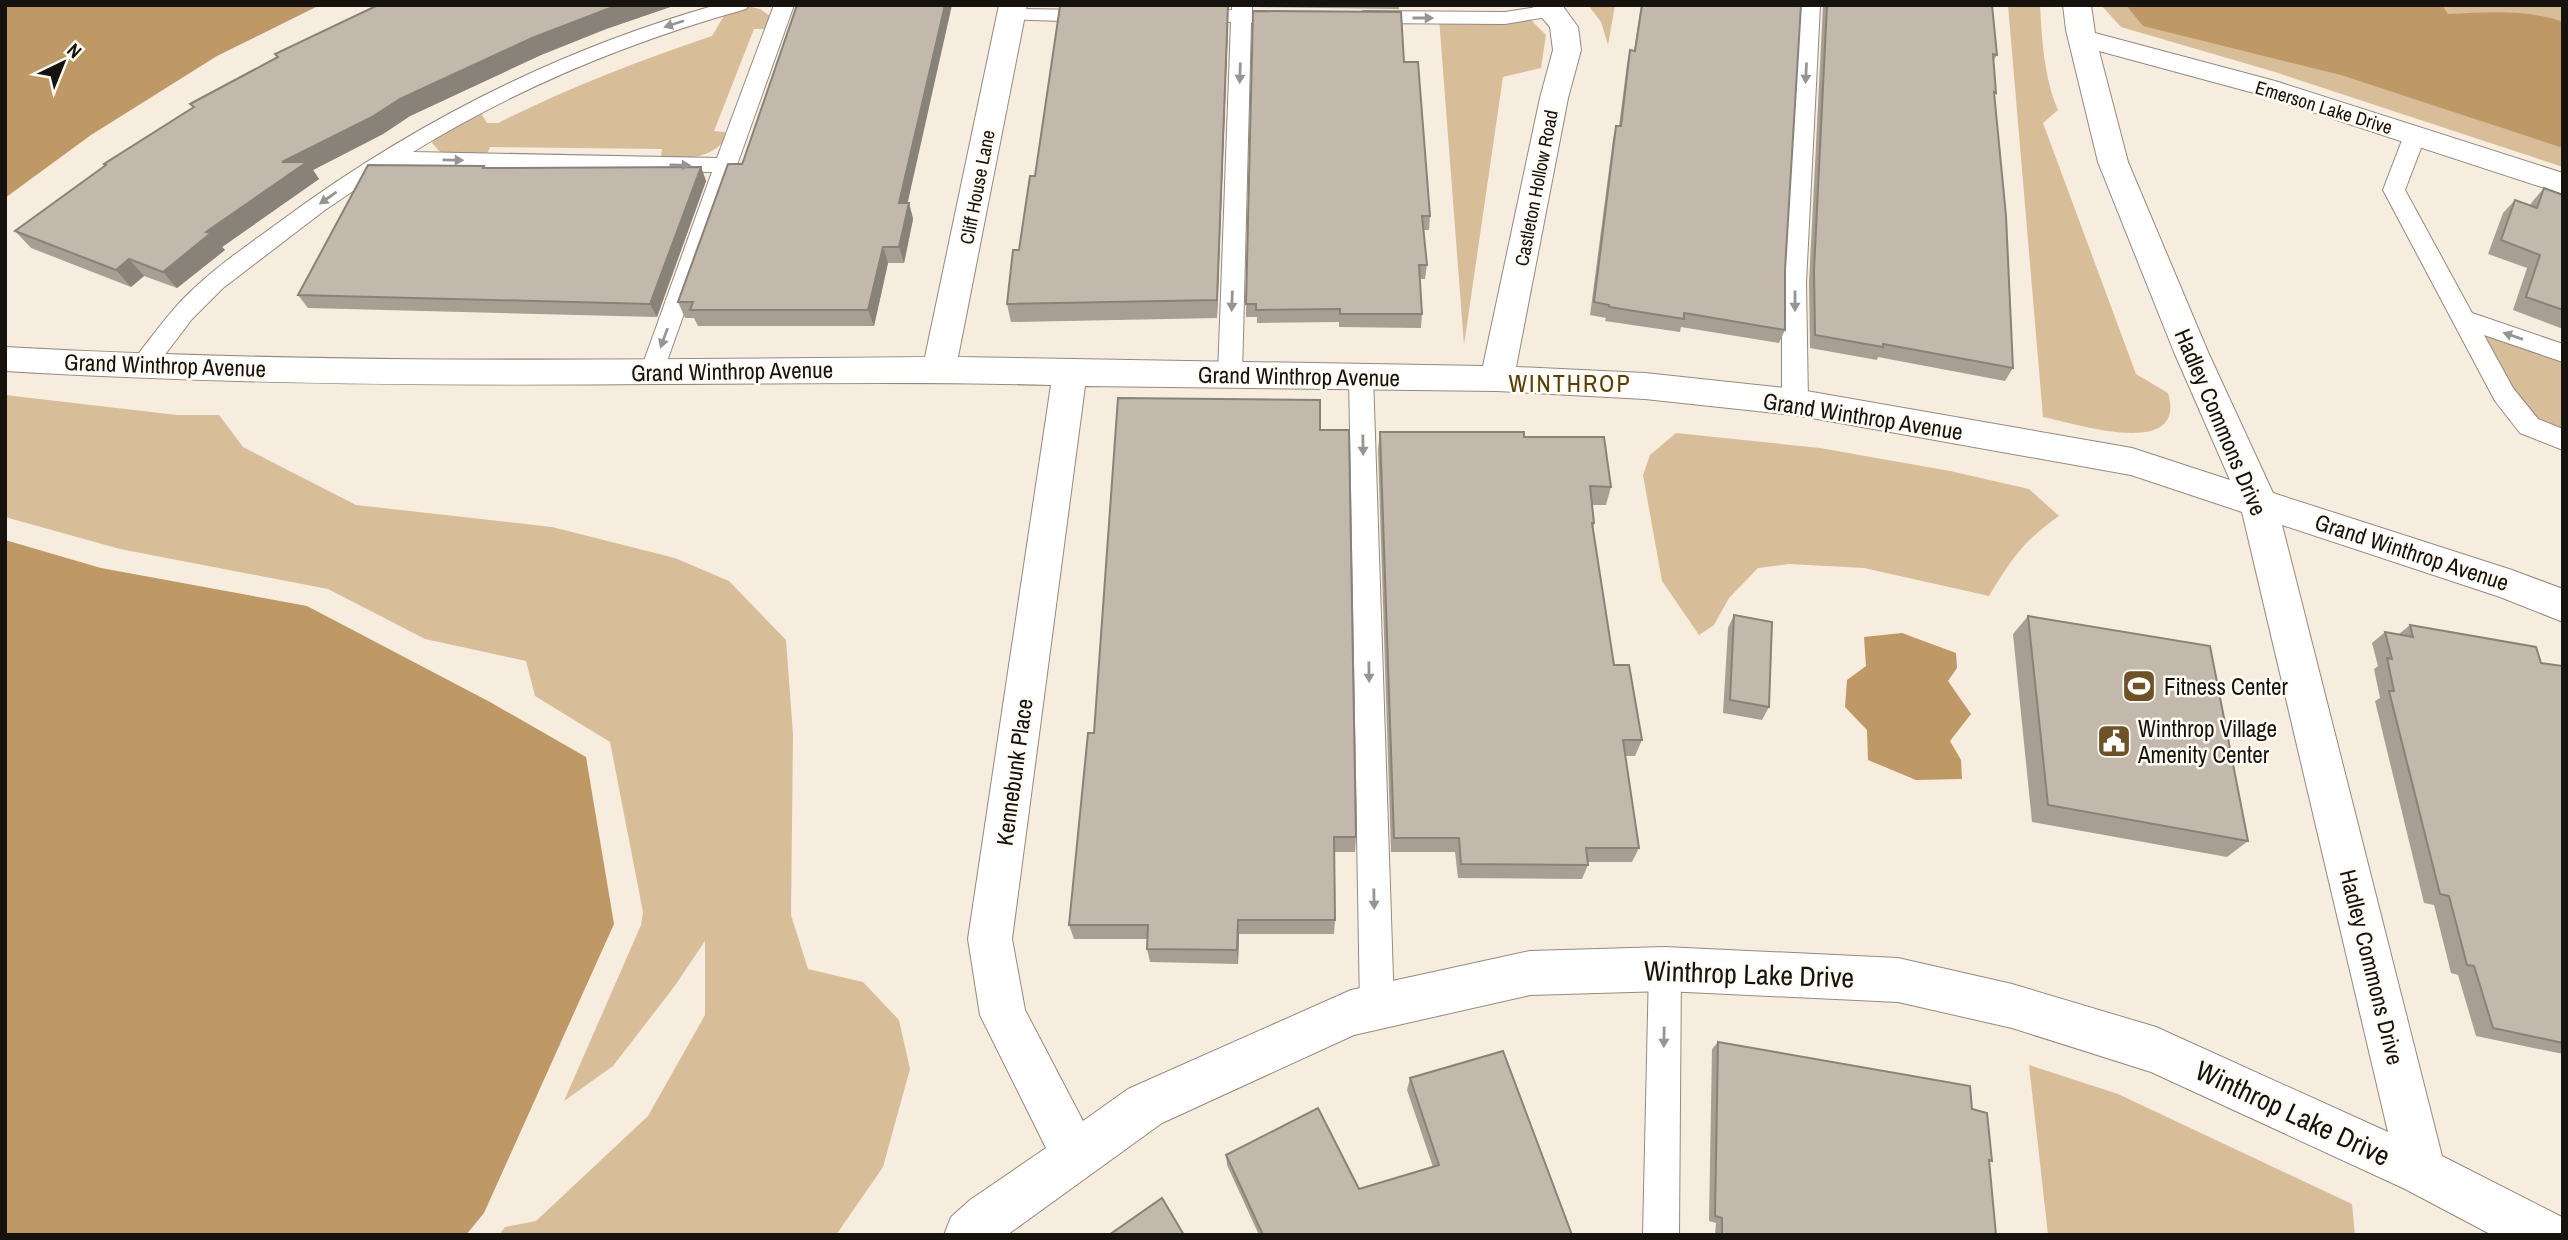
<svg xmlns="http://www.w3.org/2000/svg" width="2568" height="1240" font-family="'Archivo Narrow',sans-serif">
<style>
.green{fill:#d8bd99}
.water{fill:#be9965}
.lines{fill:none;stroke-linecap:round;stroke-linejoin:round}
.service-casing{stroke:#938a7e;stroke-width:2}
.minor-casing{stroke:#938a7e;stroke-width:2}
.service{fill:#fff;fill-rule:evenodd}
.minor{fill:#fff;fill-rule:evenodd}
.wall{fill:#a79f94}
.shaded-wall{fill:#888278}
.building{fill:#c2b9ac;stroke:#888278;stroke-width:2}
.oneway{fill:#969593}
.labels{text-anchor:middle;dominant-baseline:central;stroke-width:5;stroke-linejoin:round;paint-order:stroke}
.far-street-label{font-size:19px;fill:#16130e;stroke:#fffbf5}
.street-label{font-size:23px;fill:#16130e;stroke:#fffbf5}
.poi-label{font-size:23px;fill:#16130e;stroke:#fffbf5;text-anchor:start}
.neighbourhood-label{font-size:24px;letter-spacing:2px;fill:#5c3d02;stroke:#fffbf5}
.near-street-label{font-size:28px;fill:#16130e;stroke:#fffbf5}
</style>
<rect width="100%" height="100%" fill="#f7eddf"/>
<g class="green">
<path d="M1588,5H1615L1608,45L1601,22Z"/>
<path d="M2008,5H2040C2042,41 2044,77 2058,110L2043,123L2136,374L2168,393C2188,461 2074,423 2043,417Z"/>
<path d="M2101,5H2563V167L2275,72L2121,27Z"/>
<path d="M747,6L760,9L770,16L765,29H754L714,131L725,132V140C709,159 688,158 665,159L661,157L662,149L490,147L487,154L441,153L432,143L435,137L479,110L487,123H498C568,88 638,61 712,36L725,14Z"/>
<path d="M1527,16L1546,35L1541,68L1503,77L1464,345L1439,18Z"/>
<path d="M2463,319L2563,353V440L2529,426Z"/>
<path d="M5,395L177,415H219L243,447L356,505L552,527L675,558L729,581L786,640L793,734L791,915L808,969L863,982L899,1020L910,1069L883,1167L836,1235H499L505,1227L536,1221L648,1116L705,1015V941L674,987L613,1066L564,1101L641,925L643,912L610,742L535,696L526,661L425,639L328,589L120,549L5,517Z"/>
<path d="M1676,433L1820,448L1950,471L2029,489L2059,516C2022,542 2012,559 1989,596L1864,568L1789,564L1758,568L1729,598L1714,625L1699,635L1662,581L1643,475L1650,455Z"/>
<path d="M2029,1065L2118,1094L2352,1204L2355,1235H2048Z"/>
</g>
<g class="water">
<path d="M5,5H320L217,56L91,135L5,198Z"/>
<path d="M2126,5H2442L2448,14C2487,12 2526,9 2563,22V148L2341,75L2143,26Z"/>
<path d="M5,540L101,568L307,606L490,702L586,757L614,924L484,1213L466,1235H5Z"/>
<path d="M1902,633L1956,653L1957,668L1948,681L1971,714L1950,741L1961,760L1962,779L1916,780L1868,760L1867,730L1845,707L1847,680L1866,666L1864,637Z"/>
</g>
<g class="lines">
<g class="service-casing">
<g id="service">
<path d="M716,5H749L746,9C628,42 517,88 413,152L717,158L774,5H794L661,378L652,381L643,378L640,372L712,172L390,166L325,210L223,288L192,319L151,373L142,376L133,373L130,367L133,361C149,340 165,318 183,299C211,270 245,247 278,223C410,125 557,50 716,5Z"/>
<path d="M1232,5H1252V11L1299,13L1302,17L1299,21L1251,23L1242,375L1239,381L1230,384L1221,381L1218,375L1231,22L1182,20L1179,16L1182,12L1232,10Z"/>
<path d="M1551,5L1559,7L1562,11L1559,15L1505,24L1364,23L1357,21L1354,17L1357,13L1364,11L1505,12Z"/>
<path d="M1800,5H1820L1806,283L1808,402L1804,409L1795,411L1786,409L1782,402V283Z"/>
<path d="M1011,9L1096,10L1103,12L1106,16L1103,20L1096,22L1004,19L1001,15L1004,11Z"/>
<path d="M2415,128L2423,130L2426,135L2405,190L2472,313L2563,344V362L2484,335L2513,388L2538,419L2563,429V450L2520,433L2495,401L2383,190L2404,135L2407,130Z"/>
<path d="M1361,367L1370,370L1373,376L1394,1007L1389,1019L1377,1023L1365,1019L1360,1007L1349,376L1352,370Z"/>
<path d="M1665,953L1677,958L1681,969L1679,1235H1643L1649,969L1653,958Z"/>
</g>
</g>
<g class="minor-casing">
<path id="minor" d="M999,5H1027L958,357L1483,366L1540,98L1553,50L1550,27L1531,5H1562L1578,27L1581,50L1568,98L1516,367L1645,373L1795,389L2132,448L2230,480L2174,352L2098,162L2066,30L2063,5H2091L2095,33L2275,81L2563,173V194L2254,93L2099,51L2128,162L2208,352L2273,493L2512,570L2563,589V622L2500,597L2282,525L2442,1156L2562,1217L2563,1235H2492L2405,1189L2151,1072L2012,1028L1898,1002L1665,991L1530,995L1354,1035L1162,1123L1007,1235H944L951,1217L970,1200L1046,1148L980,1015L968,939L1051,385C919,381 787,384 655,384C439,386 221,384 5,371V347C311,364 618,360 925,357ZM1085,386L1497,391L1645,399L1795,415L2131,475L2242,512L2388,1132L2156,1027L2012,984L1898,958L1665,947L1530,951L1351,990L1128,1089L1083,1121L1025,1010L1012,939Z"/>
</g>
<use href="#service" class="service"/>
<use href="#minor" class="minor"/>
</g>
<g class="wall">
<path d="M378,5H676L606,29L541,55L410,116L383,134L313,170L319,179L222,247L225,250L177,288L144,276L131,287L31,248L15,231L105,166L104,164L193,107L190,104L277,57L275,54Z"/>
<path d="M1065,5H1230L1229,7H1228V25L1217,318L1011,322L1007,304L1035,176Z"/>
<path d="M1254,5H1399V9L1255,7Z"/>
<path d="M1641,5H1801L1785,270V330L1779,343L1681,327L1680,332L1605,321L1606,318L1590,315L1613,139L1616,126H1619L1627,64L1630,50L1634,51Z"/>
<path d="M1823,5H1992L1997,55L1993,61L1996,93L1994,97L2013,368L2005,381L1878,357L1877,360L1810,348L1809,283Z"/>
<path d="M1404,62L1430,216L1429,230H1424L1427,265L1425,279H1420L1422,314L1421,328L1339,327V322L1257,323V317H1246V304Z"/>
<path d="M742,164L909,203L913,219L904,263H888L874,326H698L694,318H685L678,302Z"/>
<path d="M484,166L485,168L701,167L706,181L657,317L308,308L298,295Z"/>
<path d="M2544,188L2563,195V329L2513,310L2527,268L2488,254L2503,213L2515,200L2530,205L2532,202Z"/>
<path d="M1320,430L1356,837L1355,852H1334L1335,920L1334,934H1239L1238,964L1150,962L1147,949V939H1074L1069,925L1094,733Z"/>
<path d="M1380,432L1524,437L1611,487L1606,505H1592L1594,523L1593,529L1614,665L1642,740L1635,756H1625L1639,848L1632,862H1588V865L1582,879L1458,878L1455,852H1391L1378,450Z"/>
<path d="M1734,615L1769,707L1762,720L1723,713L1728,628Z"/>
<path d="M2028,616L2248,841L2227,857L2032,822L2013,634Z"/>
<path d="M2410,625L2541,663L2563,666V1054L2476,1036L2458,975L2451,973L2434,905L2424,903L2375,701L2380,698L2374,669L2378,666L2372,643L2385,632L2399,634Z"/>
<path d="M1718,1042L1972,1109L1992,1161L1989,1162L1996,1235H1715L1716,1223L1709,1221L1712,1049Z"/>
<path d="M1410,1078L1572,1235H1259L1227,1165L1226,1155L1359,1189L1433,1167L1407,1090Z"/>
</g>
<g class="shaded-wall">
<path d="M618,5H676L606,29L541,55L410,116L383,134L313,170L319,179L222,247L225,250L177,288L163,272L282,162L400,99L532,38Z"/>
<path d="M945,5H952L904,219L899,203Z"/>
<path d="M1228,6V25L1217,318V300Z"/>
<path d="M701,167L706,181L657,317L650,304Z"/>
<path d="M909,203L913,219L904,263L899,247Z"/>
<path d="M883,247L888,263L874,326L868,310Z"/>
<path d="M129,259L144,276L131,287L116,270Z"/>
<path d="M1238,920L1239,934L1238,964L1237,950Z"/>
</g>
<g class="building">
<path d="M378,5H618L532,38L400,99L372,117L282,162H307L206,232L211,233L163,272L129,259L116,270L15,231L106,165L104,164L194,107L190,104L278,57L275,54Z"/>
<path d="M797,5H945L899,203H909L899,247H883L868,310H690L693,302H678L728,164H742L744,159Z"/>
<path d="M1642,5H1801L1785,270V330L1684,313V319L1609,307V305L1594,302L1616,126H1621L1630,50L1635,51Z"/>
<path d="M1827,5H1992L1997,55L1993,54L1996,93L1994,92L2006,216L2013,368L1883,344V347L1815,335L1814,270Z"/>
<path d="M1060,6H1228L1217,300L1007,304L1013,250H1019L1030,176H1035Z"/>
<path d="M1253,11L1401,12L1404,62H1418L1430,216H1422L1427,265H1419L1422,314H1340V309L1256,310V304H1246Z"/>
<path d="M368,165L484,166L483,168L701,167L650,304L298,295Z"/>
<path d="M2544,188L2563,195V310L2526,297L2540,255L2501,240L2515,200L2537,208Z"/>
<path d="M1118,398L1320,400V430H1349L1356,837H1334L1335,920H1238L1237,950L1147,949L1148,925H1069L1088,733H1094Z"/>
<path d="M1380,432H1524V437H1604L1611,487L1590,486L1594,523H1592L1614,665H1629L1642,740H1623L1639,848H1586L1588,865L1461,864L1459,838H1394Z"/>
<path d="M1734,615L1772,622L1769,707L1730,700Z"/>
<path d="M2028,616L2210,646L2248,841L2048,805Z"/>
<path d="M2410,625L2536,647L2541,663L2563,666V1043L2493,1028L2474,966L2467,965L2449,896L2440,894L2389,691H2394L2387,658L2392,659L2385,632L2413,637Z"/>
<path d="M1718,1042L1970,1086L1972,1109L1987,1113L1992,1161L1989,1160L1996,1235H1722V1218L1715,1216Z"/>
<path d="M1503,1051L1572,1235H1263L1226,1155L1318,1108L1359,1189L1439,1165L1410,1078Z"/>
<path d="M1162,1198L1184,1235H1109Z"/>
</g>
<defs><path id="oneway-solid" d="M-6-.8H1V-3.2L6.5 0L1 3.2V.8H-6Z" transform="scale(1.75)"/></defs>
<g class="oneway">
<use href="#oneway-solid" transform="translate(1423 18)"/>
<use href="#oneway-solid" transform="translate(674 24) rotate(162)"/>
<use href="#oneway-solid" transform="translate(1240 73) rotate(92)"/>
<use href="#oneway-solid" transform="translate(1806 73) rotate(93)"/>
<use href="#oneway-solid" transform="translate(453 160) rotate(1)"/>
<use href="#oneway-solid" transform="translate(680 165) rotate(1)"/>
<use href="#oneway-solid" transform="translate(328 198) rotate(145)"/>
<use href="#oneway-solid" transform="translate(1232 301) rotate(92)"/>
<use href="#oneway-solid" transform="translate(1795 301) rotate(90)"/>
<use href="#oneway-solid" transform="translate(2513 336) rotate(-161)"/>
<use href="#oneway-solid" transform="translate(664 338) rotate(110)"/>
<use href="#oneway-solid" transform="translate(1363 445) rotate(89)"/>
<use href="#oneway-solid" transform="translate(1369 672) rotate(89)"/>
<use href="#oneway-solid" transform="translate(1374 899) rotate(89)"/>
<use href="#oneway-solid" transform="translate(1664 1037) rotate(91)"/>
</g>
<defs>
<g id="stadium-square" transform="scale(1.75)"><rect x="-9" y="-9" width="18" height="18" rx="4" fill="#6e5124" stroke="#fffbf5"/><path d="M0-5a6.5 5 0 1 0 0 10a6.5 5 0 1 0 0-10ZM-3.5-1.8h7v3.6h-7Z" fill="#fff"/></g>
<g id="civic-square" transform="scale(1.75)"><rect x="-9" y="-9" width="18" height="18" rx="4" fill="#6e5124" stroke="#fffbf5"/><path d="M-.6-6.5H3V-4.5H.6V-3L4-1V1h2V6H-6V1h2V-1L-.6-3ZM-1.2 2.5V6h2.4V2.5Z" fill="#fff"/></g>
</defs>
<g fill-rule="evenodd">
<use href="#stadium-square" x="2139" y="686"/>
<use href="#civic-square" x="2114" y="741"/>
</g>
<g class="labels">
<g class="far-street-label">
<text transform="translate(2324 107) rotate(17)">Emerson Lake Drive</text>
<text transform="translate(977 187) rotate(-79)">Cliff House Lane</text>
<text transform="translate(1536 188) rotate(-79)">Castleton Hollow Road</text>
</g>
<g class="street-label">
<text transform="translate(165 365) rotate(2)">Grand Winthrop Avenue</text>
<text transform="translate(732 371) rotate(-1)">Grand Winthrop Avenue</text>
<text transform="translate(1299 376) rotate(1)">Grand Winthrop Avenue</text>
<text transform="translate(1863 416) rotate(9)">Grand Winthrop Avenue</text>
<text transform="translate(2221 422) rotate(67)">Hadley Commons Drive</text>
<text transform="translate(2412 552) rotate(18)">Grand Winthrop Avenue</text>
<text transform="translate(1014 772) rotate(-82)">Kennebunk Place</text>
<text transform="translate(2372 967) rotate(76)">Hadley Commons Drive</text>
</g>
<g class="poi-label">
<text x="2164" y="686">Fitness Center</text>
<text x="2138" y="728">Winthrop Village<tspan x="2138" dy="26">Amenity Center</tspan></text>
</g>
<g class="neighbourhood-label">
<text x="1570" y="383">WINTHROP</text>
</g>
<g class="near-street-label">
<text transform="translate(1749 974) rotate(2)">Winthrop Lake Drive</text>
<text transform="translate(2293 1113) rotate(25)">Winthrop Lake Drive</text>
</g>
</g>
<rect width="2568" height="1240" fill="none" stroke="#16130e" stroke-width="14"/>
<g transform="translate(63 63) rotate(43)" stroke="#fffbf5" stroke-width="5" paint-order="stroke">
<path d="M0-5L12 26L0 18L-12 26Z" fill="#16130e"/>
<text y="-10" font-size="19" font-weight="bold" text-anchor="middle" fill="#16130e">N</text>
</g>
</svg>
